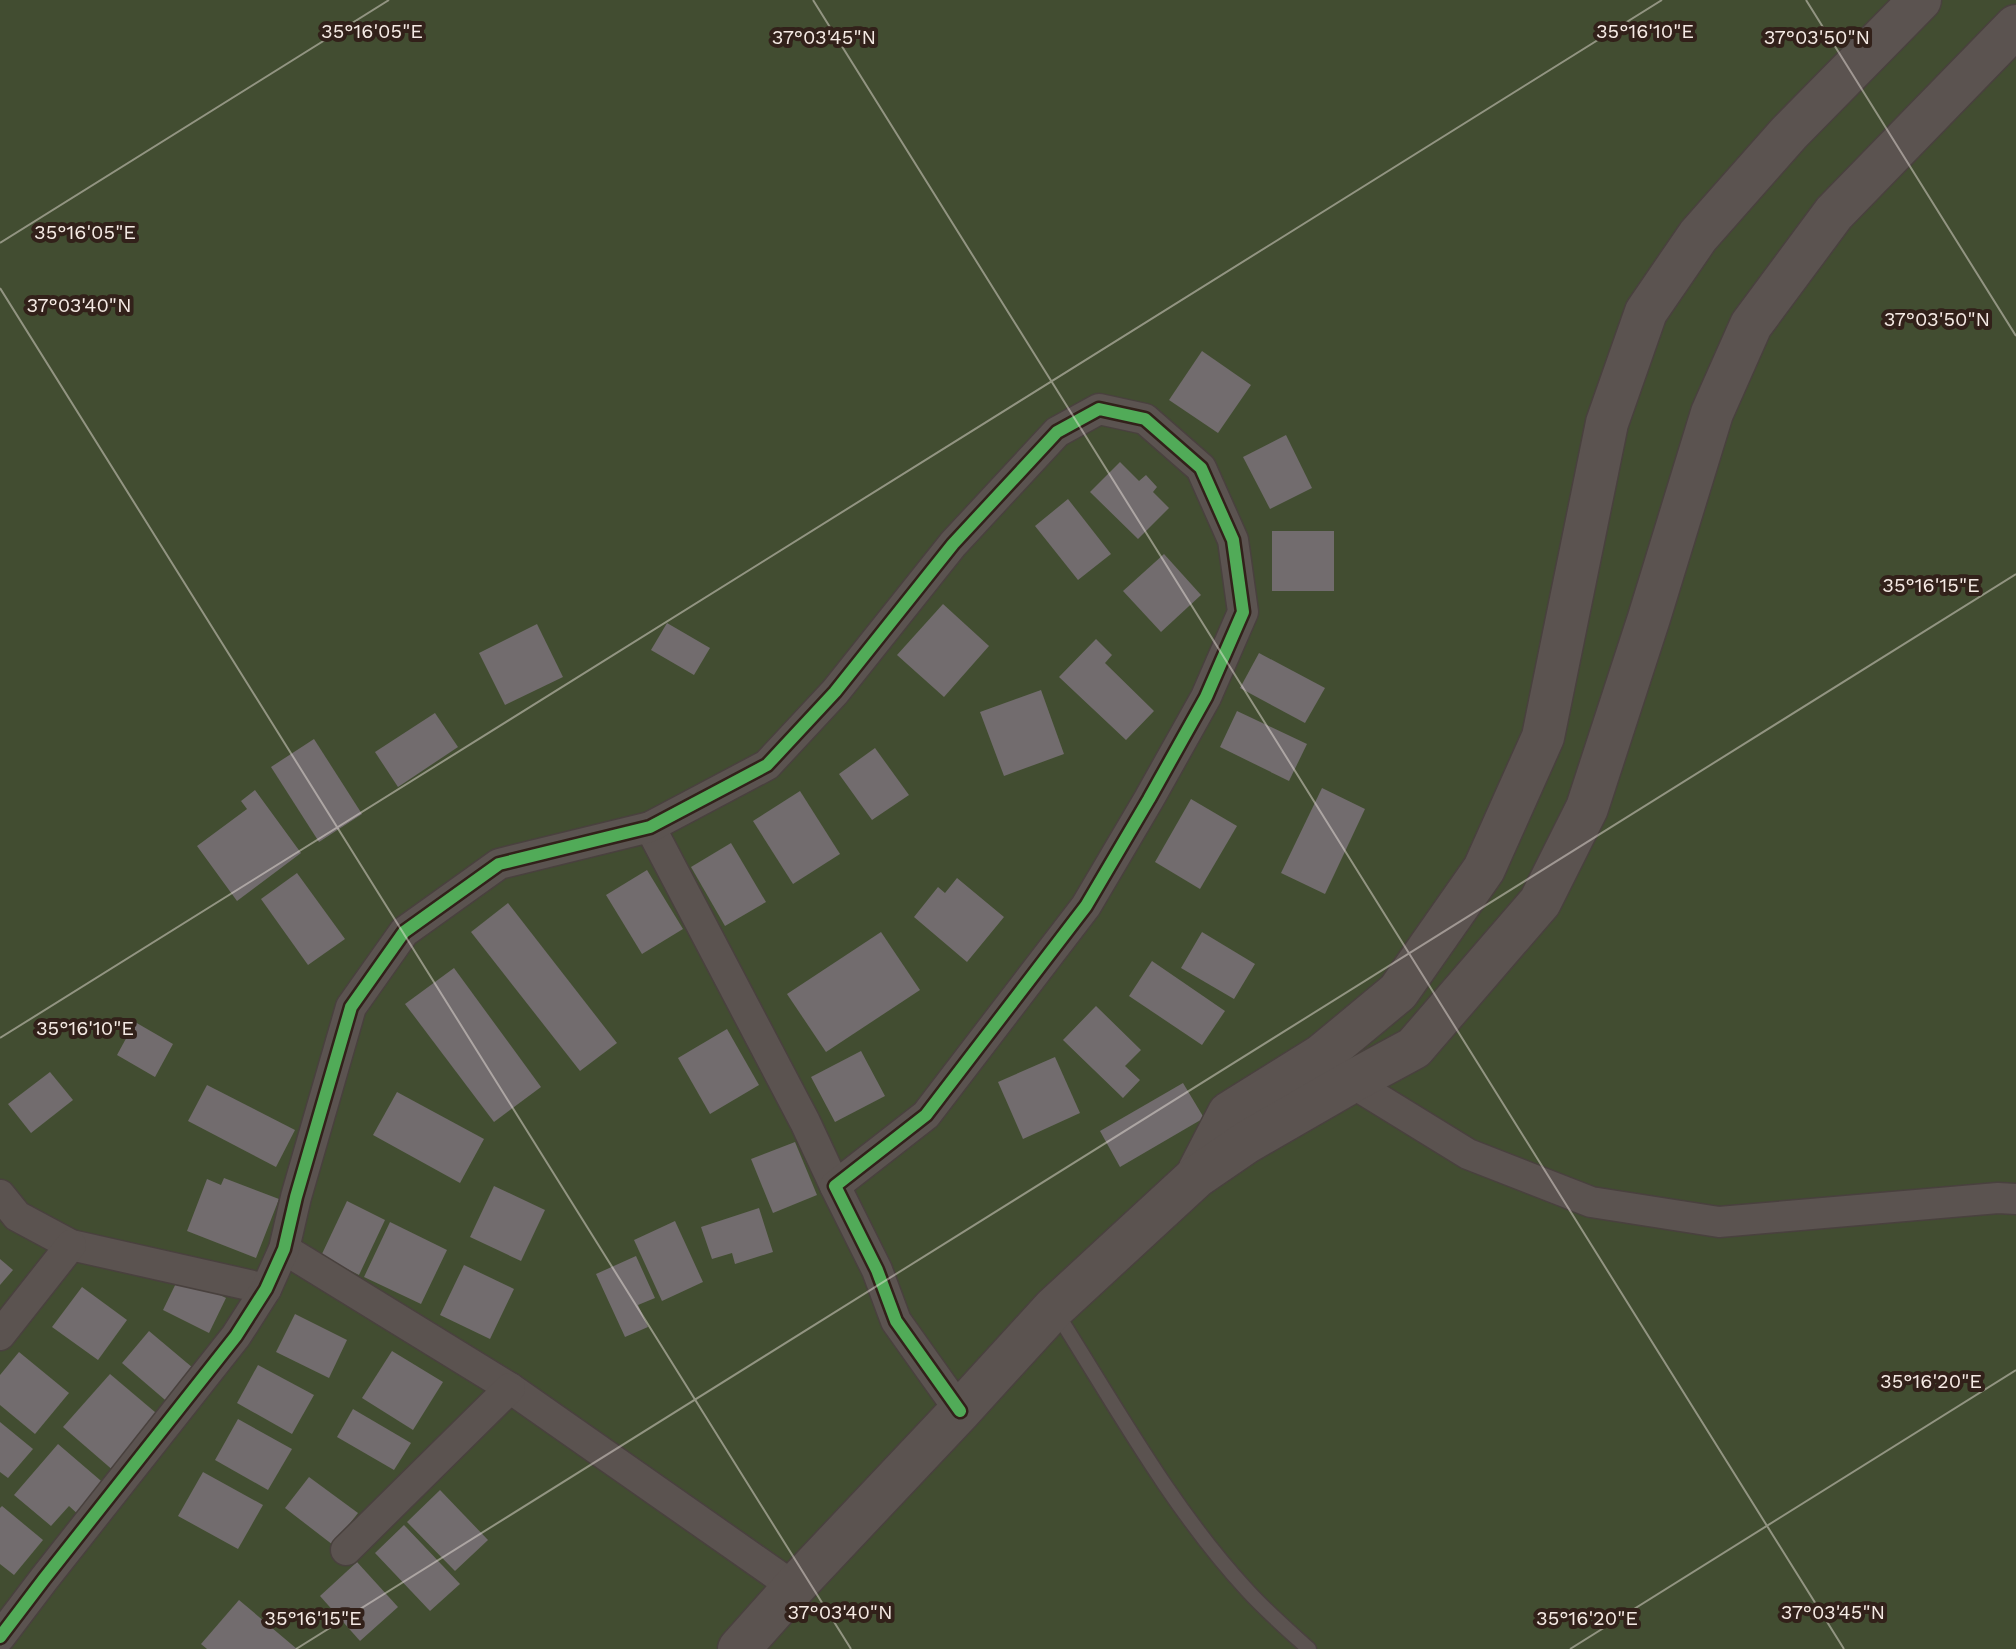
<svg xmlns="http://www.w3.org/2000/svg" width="2016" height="1649" font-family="'Work Sans',sans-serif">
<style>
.green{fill:#424d31}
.building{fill:#726c6e}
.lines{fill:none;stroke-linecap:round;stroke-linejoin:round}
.service-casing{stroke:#49413e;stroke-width:17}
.minor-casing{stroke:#49413e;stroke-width:33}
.secondary-casing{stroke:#49413e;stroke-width:45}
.service{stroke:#5b5350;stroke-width:14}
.minor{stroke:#5b5350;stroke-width:30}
.secondary{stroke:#5b5350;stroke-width:42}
.cycleway-casing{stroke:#32211a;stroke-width:17}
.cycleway{stroke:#51ab58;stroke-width:12}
.ticks{fill:none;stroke:#f5eae4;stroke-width:2;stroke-opacity:0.45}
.ticks-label{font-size:20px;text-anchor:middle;fill:#f5eae4;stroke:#32211a;stroke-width:8;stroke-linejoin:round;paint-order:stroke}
</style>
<rect width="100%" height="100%" fill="#2c2320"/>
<rect class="green" x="0" y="0" width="2016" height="1649"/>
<g class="building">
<path d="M1202,351L1251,385L1218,433L1169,400Z"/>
<path d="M1286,435L1312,488L1270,509L1243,457Z"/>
<path d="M1120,462L1139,481L1146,475L1157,487L1153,492L1169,508L1138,539L1090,492Z"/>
<path d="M1068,499L1111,554L1078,580L1035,526Z"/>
<rect x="1272" y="531" width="62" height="60"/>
<path d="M1164,554L1201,595L1161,632L1123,591Z"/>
<path d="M943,604L989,646L944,697L897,655Z"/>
<path d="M667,623L710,648L694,675L651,650Z"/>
<path d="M537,624L563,677L505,705L479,653Z"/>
<path d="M1096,639L1112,655L1105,663L1154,711L1126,740L1059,677Z"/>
<path d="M1259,653L1325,688L1305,723L1240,688Z"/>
<path d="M1041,690L1064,754L1004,776L980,712Z"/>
<path d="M1237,711L1307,744L1289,781L1220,747Z"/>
<path d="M435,713L458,747L398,787L375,752Z"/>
<path d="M314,739L362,814L319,842L271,767Z"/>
<path d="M875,748L909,795L872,820L839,774Z"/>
<path d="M1322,788L1365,809L1325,894L1281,873Z"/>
<path d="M255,790L301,853L237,901L197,846L247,809L241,801Z"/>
<path d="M800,791L840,854L793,884L753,821Z"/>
<path d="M1191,799L1237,826L1200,889L1155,862Z"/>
<path d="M731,843L766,902L725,926L691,867Z"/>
<path d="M647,870L683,929L642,954L606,895Z"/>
<path d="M297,873L345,939L308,965L261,899Z"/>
<path d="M957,878L1004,917L967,962L914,917L938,887L945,893Z"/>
<path d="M508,903L617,1043L580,1071L471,932Z"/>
<path d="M881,932L920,990L826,1052L787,994Z"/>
<path d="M1202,932L1255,964L1234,999L1181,968Z"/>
<path d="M1152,961L1225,1011L1202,1045L1129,996Z"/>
<path d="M454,968L541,1087L494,1122L405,1004Z"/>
<path d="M1096,1006L1141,1050L1125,1066L1140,1080L1123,1098L1063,1040Z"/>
<path d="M135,1022L173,1044L155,1077L117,1055Z"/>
<path d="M727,1029L759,1085L710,1114L678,1058Z"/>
<path d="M861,1051L885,1096L835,1122L811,1077Z"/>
<path d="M1055,1057L1080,1113L1023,1139L998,1082Z"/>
<path d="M50,1072L73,1100L31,1133L8,1104Z"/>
<path d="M1183,1083L1204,1118L1120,1167L1100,1131Z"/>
<path d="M207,1085L295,1130L276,1167L188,1121Z"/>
<path d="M397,1092L484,1139L460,1183L373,1135Z"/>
<path d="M795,1142L817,1195L773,1213L751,1159Z"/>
<path d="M224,1178L279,1199L256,1258L187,1231L207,1179L221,1185Z"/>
<path d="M494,1186L545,1210L521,1261L470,1237Z"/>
<path d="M347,1201L385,1220L359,1275L321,1256Z"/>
<path d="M759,1208L773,1252L735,1264L732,1253L712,1259L701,1227Z"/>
<path d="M675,1221L703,1282L662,1301L634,1240Z"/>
<path d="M390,1222L447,1250L421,1304L364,1277Z"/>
<path d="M636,1256L655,1298L638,1305L648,1327L625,1337L596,1274Z"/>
<path d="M0,1259L13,1270L0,1285Z"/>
<path d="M464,1265L514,1289L490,1339L440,1315Z"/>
<path d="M180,1275L226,1298L209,1333L163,1310Z"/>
<path d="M82,1287L127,1320L98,1360L52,1327Z"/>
<path d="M295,1314L347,1340L329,1378L276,1352Z"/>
<path d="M149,1331L199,1373L171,1405L122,1363Z"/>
<path d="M392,1351L443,1382L413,1430L362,1398Z"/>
<path d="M19,1352L69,1393L35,1434L0,1405V1375Z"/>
<path d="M258,1365L314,1395L292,1434L237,1403Z"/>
<path d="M110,1374L162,1418L115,1472L63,1427Z"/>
<path d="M353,1409L411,1443L394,1470L337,1437Z"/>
<path d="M238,1419L292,1449L268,1490L215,1460Z"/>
<path d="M0,1422L33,1449L8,1478L0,1472Z"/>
<path d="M58,1444L107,1486L80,1516L69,1506L51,1526L14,1495Z"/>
<path d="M203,1472L263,1505L238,1549L178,1516Z"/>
<path d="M309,1477L358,1513L333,1545L285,1508Z"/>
<path d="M440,1490L488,1540L455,1571L407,1522Z"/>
<path d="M2,1506L43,1540L14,1575L0,1564V1508Z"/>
<path d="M404,1525L460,1584L430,1611L375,1553Z"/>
<path d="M357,1562L398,1607L360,1641L320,1596Z"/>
<path d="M239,1600L297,1649H207L201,1644Z"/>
</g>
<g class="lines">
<g class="service-casing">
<path id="service" d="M1056,1312C1115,1405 1172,1509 1247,1590C1266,1611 1288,1630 1309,1649"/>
</g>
<g class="minor-casing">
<g id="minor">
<path d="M650,827L805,1122L835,1186"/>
<path d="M1351,1082L1468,1154L1591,1202L1719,1222L1998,1198L2016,1199"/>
<path d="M0,1195L17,1216L71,1245L266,1289"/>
<path d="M284,1249L510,1388L794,1587"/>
<path d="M0,1335L71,1245"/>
<path d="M346,1550L510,1388"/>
<path d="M0,1637L44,1579L236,1336L266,1289L284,1249L296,1197L351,1007L404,932L499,864L650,827L767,765L835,692L953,544L1057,432L1099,409L1145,419L1201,468L1233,540L1243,612L1206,697L1149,799L1086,906L926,1115L835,1186L877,1270L896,1321L960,1411"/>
</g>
</g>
<g class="secondary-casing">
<g id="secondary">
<path d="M1199,1171L1229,1113L1322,1055L1398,992L1484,869L1543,737L1607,423L1646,312L1698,236L1789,133L1920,0"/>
<path d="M739,1649L794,1587L960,1411L1054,1308L1196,1177L1247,1142L1351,1082L1414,1048L1540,902L1587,808L1649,618L1712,413L1751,325L1834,213L2016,26"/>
</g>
</g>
<use href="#service" class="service"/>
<use href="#minor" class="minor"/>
<use href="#secondary" class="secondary"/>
<g class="cycleway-casing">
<path id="cycleway" d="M0,1637L44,1579L236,1336L266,1289L284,1249L296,1197L351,1007L404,932L499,864L650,827L767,765L835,692L953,544L1057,432L1099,409L1145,419L1201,468L1233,540L1243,612L1206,697L1149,799L1086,906L926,1115L835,1186L877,1270L896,1321L960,1411"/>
</g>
<use href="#cycleway" class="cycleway"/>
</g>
<path class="ticks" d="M813,0L1844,1649M1806,0L2016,336M0,243L389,0M0,288L851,1649M0,1038L1662,0M296,1649L2016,574M1570,1649L2016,1370"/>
<g class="ticks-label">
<text x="372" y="38">35°16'05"E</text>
<text x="1645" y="38">35°16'10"E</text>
<text x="824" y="44">37°03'45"N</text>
<text x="1817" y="44">37°03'50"N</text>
<text x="85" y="239">35°16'05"E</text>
<text x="79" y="312">37°03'40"N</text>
<text x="1937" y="326">37°03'50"N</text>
<text x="1931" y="592">35°16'15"E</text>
<text x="85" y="1035">35°16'10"E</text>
<text x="1931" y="1388">35°16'20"E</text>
<text x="840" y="1619">37°03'40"N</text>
<text x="1833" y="1619">37°03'45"N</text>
<text x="313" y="1625">35°16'15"E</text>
<text x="1587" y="1625">35°16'20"E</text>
</g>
</svg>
